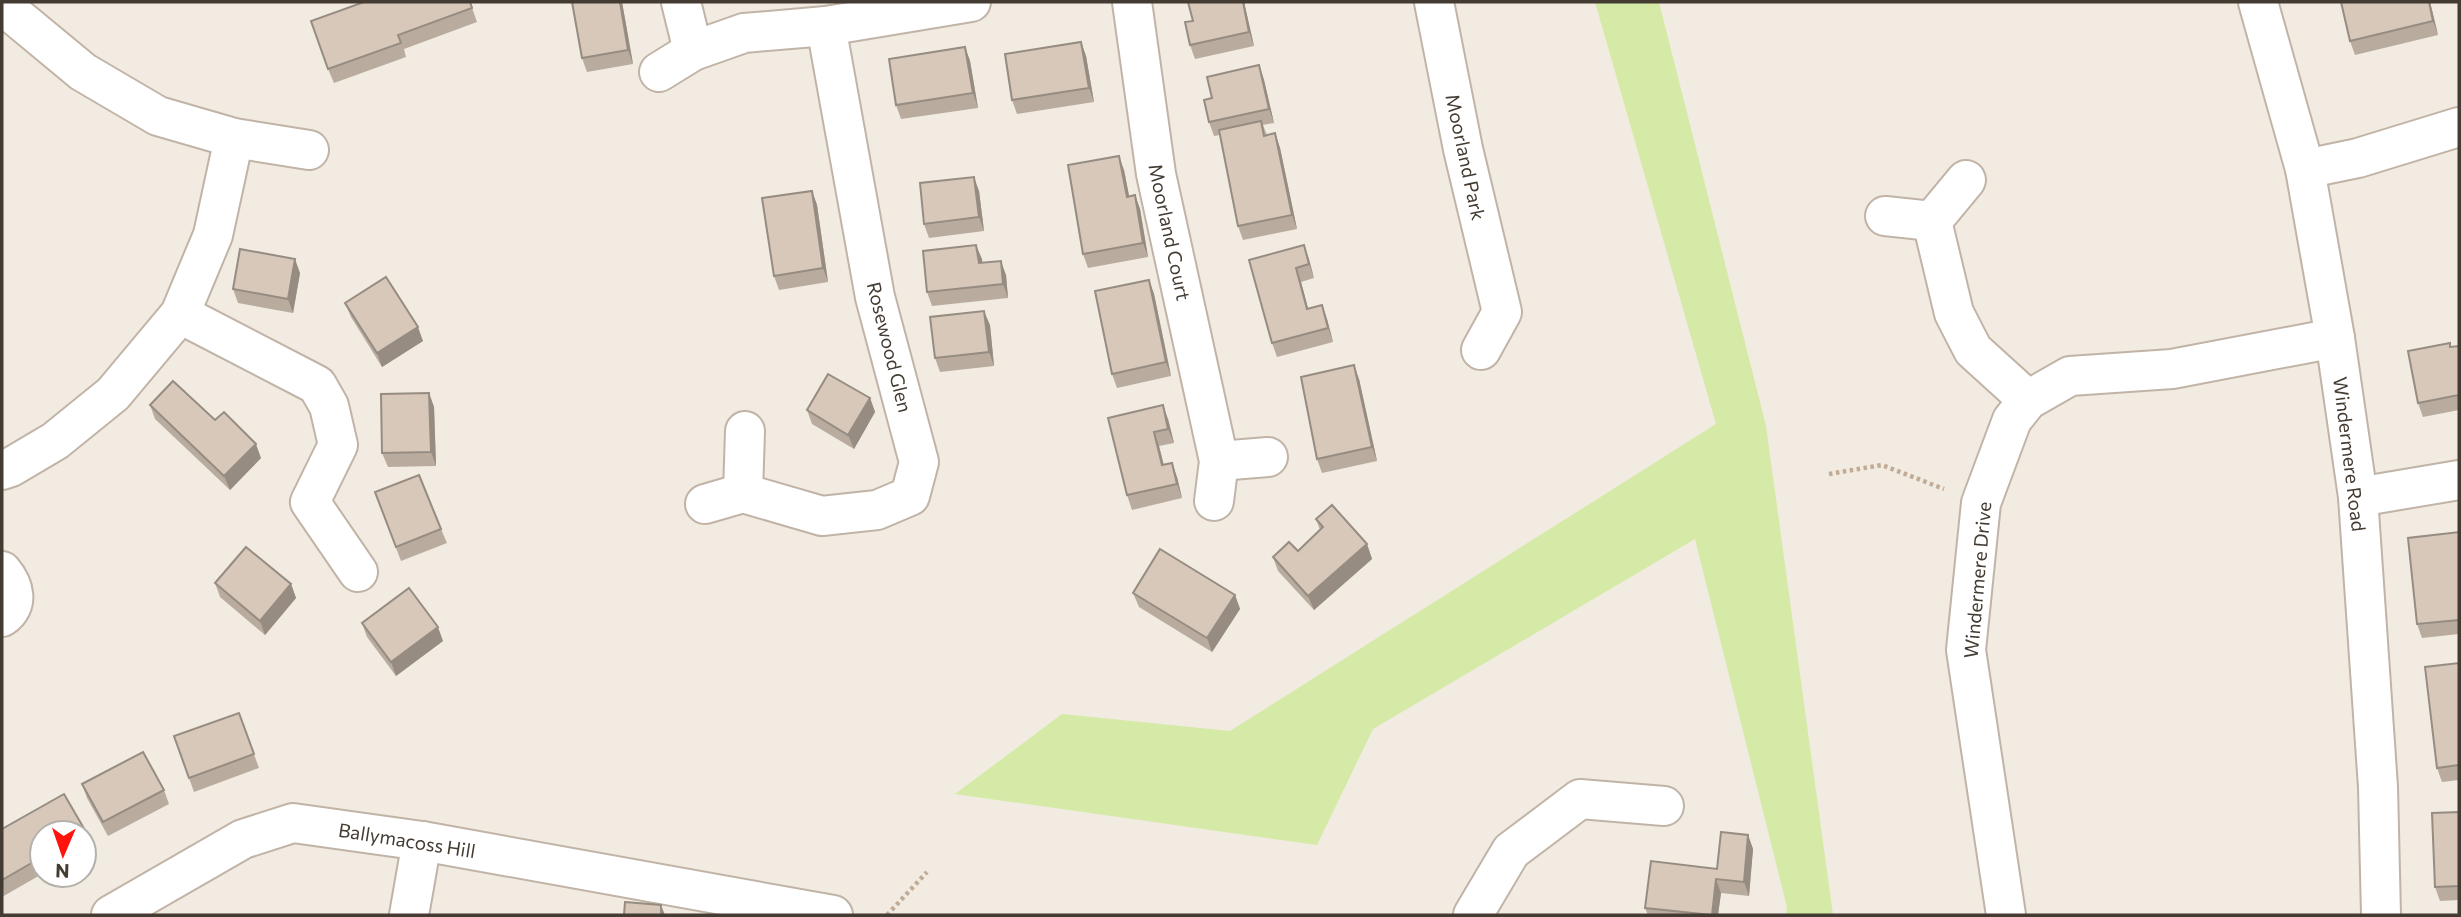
<svg xmlns="http://www.w3.org/2000/svg" width="2461" height="917" font-family="Commissioner,sans-serif">
<style>
.green{fill:#d4eaa6}
.lines{fill:none;stroke-linecap:round;stroke-linejoin:round}
.minor-casing{stroke:#c1b4a7;stroke-width:42}
.path{stroke:#c1ab94;stroke-width:4.5;stroke-dasharray:3.5 3.5;stroke-linecap:butt}
.minor{stroke:#fff;stroke-width:38}
.wall{fill:#b9ac9f}
.shaded-wall{fill:#968c82}
.building{fill:#d7c8b9;stroke:#968c82;stroke-width:2}
.labels{text-anchor:middle;dominant-baseline:central;stroke-width:5;stroke-linejoin:round;paint-order:stroke}
.street-label{font-size:19px;fill:#443b32;stroke:#fff}
</style>
<rect width="100%" height="100%" fill="#f2ebe1"/>
<path class="green" d="M1595,2H1659L1766,426L1833,915H1786L1787,907L1695,539L1373,729L1317,845L955,794L1062,714L1230,731L1716,424Z"/>
<g class="lines">
<g class="minor-casing">
<g id="minor">
<path d="M3,2L13,14L83,72L158,116L234,138L309,150"/>
<path d="M681,2L693,51"/>
<path d="M1132,2L1156,174L1219,461L1214,501"/>
<path d="M1434,2L1463,149L1502,312L1481,350"/>
<path d="M2258,2L2305,169L2335,338L2358,497L2378,787L2381,915"/>
<path d="M659,72L693,51L744,33L826,26L971,2"/>
<path d="M2305,169L2358,158L2459,127"/>
<path d="M1885,216L1932,221L1966,180"/>
<path d="M1932,221L1954,313L1973,350L2028,400"/>
<path d="M180,314L317,385L329,406L338,445L310,502L358,572"/>
<path d="M1219,461L1268,457"/>
<path d="M2,470L11,467L55,441L113,394L180,314L213,235L234,138"/>
<path d="M743,493L745,431"/>
<path d="M2358,497L2459,480"/>
<path d="M705,504L743,493L822,516L877,510L910,496L919,462L875,297L826,26"/>
<path d="M2,571C14,585 20,605 2,617"/>
<path d="M111,915L243,839L293,823L422,841L833,915"/>
<path d="M409,915L422,841"/>
<path d="M1473,915L1511,851L1580,799L1664,806"/>
<path d="M2006,915L1966,650L1981,503L2012,420L2028,400L2070,376L2172,369L2335,338"/>
</g>
</g>
<g class="path">
<path d="M1829,474L1882,465L1944,489"/>
<path d="M887,915L927,872"/>
</g>
<use href="#minor" class="minor"/>
</g>
<g class="wall">
<path d="M470,2L477,22L404,49L406,57L334,83L328,69Z"/>
<path d="M572,2H622L633,64L587,72L582,58Z"/>
<path d="M1188,2H1244L1254,46L1195,59L1190,45L1193,21Z"/>
<path d="M2341,2H2430L2438,35L2355,55L2350,41Z"/>
<path d="M1081,42L1086,56L1094,102L1017,114L1012,100Z"/>
<path d="M965,47L970,61L978,108L901,119L896,105Z"/>
<path d="M1259,65L1264,80L1274,123L1263,125L1267,135L1275,133L1280,148L1297,229L1243,240L1238,226L1220,135L1214,136L1209,122L1212,98Z"/>
<path d="M1124,170L1129,196L1135,195L1140,209L1148,257L1088,268L1083,254Z"/>
<path d="M812,191L817,205L828,282L779,290L774,276Z"/>
<path d="M979,191L984,231L929,238L924,224Z"/>
<path d="M1304,245L1314,278L1301,282L1308,309L1327,319L1333,342L1277,357L1272,343L1249,260Z"/>
<path d="M982,259V262L1006,275L1008,298L932,306L927,292Z"/>
<path d="M300,273L293,313L238,303L233,289Z"/>
<path d="M1149,280L1154,294L1171,376L1117,388L1112,374Z"/>
<path d="M345,303L423,341L382,367L351,317Z"/>
<path d="M990,325L994,366L940,372L935,358Z"/>
<path d="M2459,346V410L2423,417L2418,403L2451,347Z"/>
<path d="M1359,379L1377,461L1322,473L1317,459Z"/>
<path d="M429,393L434,407L436,466L388,467L382,453Z"/>
<path d="M870,398L875,412L854,449L812,424L807,410Z"/>
<path d="M150,405L215,420L261,458L230,490L155,419Z"/>
<path d="M1108,418L1168,419L1174,443L1159,446L1164,465L1177,477L1182,498L1132,510L1127,495Z"/>
<path d="M380,506L441,529L447,543L401,561Z"/>
<path d="M1316,519L1367,544L1372,559L1314,610L1278,571L1273,557L1298,551L1320,530Z"/>
<path d="M2459,532V634L2422,638L2417,624Z"/>
<path d="M215,583L291,584L296,598L265,635L220,597Z"/>
<path d="M1133,593L1235,595L1240,609L1212,652L1139,607Z"/>
<path d="M362,623L443,641L396,676L367,637Z"/>
<path d="M2459,663V780L2442,782L2437,768Z"/>
<path d="M239,713L259,768L194,792L174,736Z"/>
<path d="M82,784L164,790L169,804L108,836L87,798Z"/>
<path d="M2459,812V900L2440,901L2435,887Z"/>
<path d="M2,829L86,832L91,846L84,850V833H42V874L2,897Z"/>
<path d="M1748,835L1753,849L1749,896L1721,893L1718,915H1648L1645,908L1717,869Z"/>
</g>
<g class="shaded-wall">
<path d="M620,2H622L633,64L628,50Z"/>
<path d="M1243,2H1244L1254,46L1249,32Z"/>
<path d="M2429,2H2430L2438,35L2433,21Z"/>
<path d="M1081,42L1086,56L1094,102L1089,88Z"/>
<path d="M965,47L970,61L978,108L973,93Z"/>
<path d="M1259,65L1264,80L1274,123L1269,109Z"/>
<path d="M1275,133L1280,148L1297,229L1292,215Z"/>
<path d="M1119,156L1124,170L1132,211L1127,197Z"/>
<path d="M974,177L979,191L984,231L979,217Z"/>
<path d="M812,191L817,205L828,282L823,268Z"/>
<path d="M1135,195L1140,209L1148,257L1143,243Z"/>
<path d="M976,245L982,259L984,277L979,263Z"/>
<path d="M1304,245L1309,259L1314,278L1309,264Z"/>
<path d="M295,259L300,273L293,313L288,299Z"/>
<path d="M1001,261L1006,275L1008,298L1003,284Z"/>
<path d="M1296,268L1301,282L1312,323L1307,309Z"/>
<path d="M1149,280L1154,294L1171,376L1166,362Z"/>
<path d="M1322,305L1327,319L1333,342L1328,328Z"/>
<path d="M984,311L990,325L994,366L989,352Z"/>
<path d="M418,327L423,341L382,367L377,353Z"/>
<path d="M1354,365L1359,379L1377,461L1372,447Z"/>
<path d="M429,393L434,407L436,466L431,452Z"/>
<path d="M870,398L875,412L854,449L848,435Z"/>
<path d="M1163,405L1168,419L1174,443L1168,429Z"/>
<path d="M1154,432L1159,446L1167,479L1162,465Z"/>
<path d="M256,444L261,458L230,490L224,476Z"/>
<path d="M1172,463L1177,477L1182,498L1177,484Z"/>
<path d="M1367,544L1372,559L1314,610L1308,596Z"/>
<path d="M291,584L296,598L265,635L260,621Z"/>
<path d="M1235,595L1240,609L1212,652L1207,638Z"/>
<path d="M438,627L443,641L396,676L391,662Z"/>
<path d="M1748,835L1753,849L1749,896L1744,882Z"/>
<path d="M1716,879L1721,893L1718,915H1712Z"/>
<path d="M661,905L665,915H661Z"/>
</g>
<g class="building">
<path d="M364,2H470L472,8L398,35L401,43L328,69L311,21Z"/>
<path d="M572,2H620L628,50L582,58Z"/>
<path d="M1188,2H1243L1249,32L1190,45L1185,22L1193,21Z"/>
<path d="M2341,2H2429L2433,21L2350,41Z"/>
<path d="M1081,42L1089,88L1012,100L1005,54Z"/>
<path d="M965,47L973,93L896,105L889,59Z"/>
<path d="M1259,65L1269,109L1209,122L1204,100L1212,98L1207,77Z"/>
<path d="M1261,121L1264,136L1275,133L1292,215L1238,226L1219,130Z"/>
<path d="M1119,156L1127,197L1135,195L1143,243L1083,254L1068,165Z"/>
<path d="M974,177L979,217L924,224L920,183Z"/>
<path d="M812,191L823,268L774,276L762,198Z"/>
<path d="M976,245L979,263L1001,261L1003,284L927,292L923,251Z"/>
<path d="M1304,245L1309,264L1296,268L1307,309L1322,305L1328,328L1272,343L1249,260Z"/>
<path d="M240,249L295,259L288,299L233,289Z"/>
<path d="M386,277L418,327L377,353L345,303Z"/>
<path d="M1149,280L1166,362L1112,374L1095,291Z"/>
<path d="M984,311L989,352L935,358L930,317Z"/>
<path d="M2450,343V347L2459,346V395L2418,403L2408,351Z"/>
<path d="M1354,365L1372,447L1317,459L1301,377Z"/>
<path d="M828,374L870,398L848,435L807,410Z"/>
<path d="M173,381L215,420L224,412L256,444L224,476L150,405Z"/>
<path d="M429,393L431,452L382,453L381,394Z"/>
<path d="M1163,405L1168,429L1154,432L1162,465L1172,463L1177,484L1127,495L1108,418Z"/>
<path d="M419,475L441,529L396,547L375,492Z"/>
<path d="M1332,505L1367,544L1308,596L1273,557L1289,542L1298,551L1323,527L1316,519Z"/>
<path d="M2459,532V620L2417,624L2408,538Z"/>
<path d="M246,547L291,584L260,621L215,583Z"/>
<path d="M1160,549L1235,595L1207,638L1133,593Z"/>
<path d="M409,588L438,627L391,662L362,623Z"/>
<path d="M2459,663V765L2437,768L2425,667Z"/>
<path d="M239,713L254,754L189,778L174,736Z"/>
<path d="M143,752L164,790L103,822L82,784Z"/>
<path d="M64,794L86,832L42,833V857L2,880V829Z"/>
<path d="M2459,812V886L2435,887L2432,813Z"/>
<path d="M1721,832L1748,835L1744,882L1716,879L1712,915L1645,908L1651,861L1717,869Z"/>
<path d="M625,902L661,905V915H624Z"/>
</g>
<g class="labels">
<g class="street-label">
<text transform="translate(1466 157) rotate(78)">Moorland Park</text>
<text transform="translate(1170 232) rotate(78)">Moorland Court</text>
<text transform="translate(890 347) rotate(76)">Rosewood Glen</text>
<text transform="translate(2350 454) rotate(83)">Windermere Road</text>
<text transform="translate(1977 580) rotate(-85)">Windermere Drive</text>
<text transform="translate(407 840) rotate(9)">Ballymacoss Hill</text>
</g>
</g>
<rect width="2461" height="917" fill="none" stroke="#443b32" stroke-width="7"/>
<g transform="translate(63 854) rotate(182)"><circle r="33" fill="#ffffff" stroke="#b4b1ad" stroke-width="2"/>
<path d="M0-5L12 26L0 18L-12 26Z" fill="#ff130c"/>
<text y="-10" font-size="19" font-weight="bold" text-anchor="middle" fill="#443b32">N</text>
</g>
</svg>
